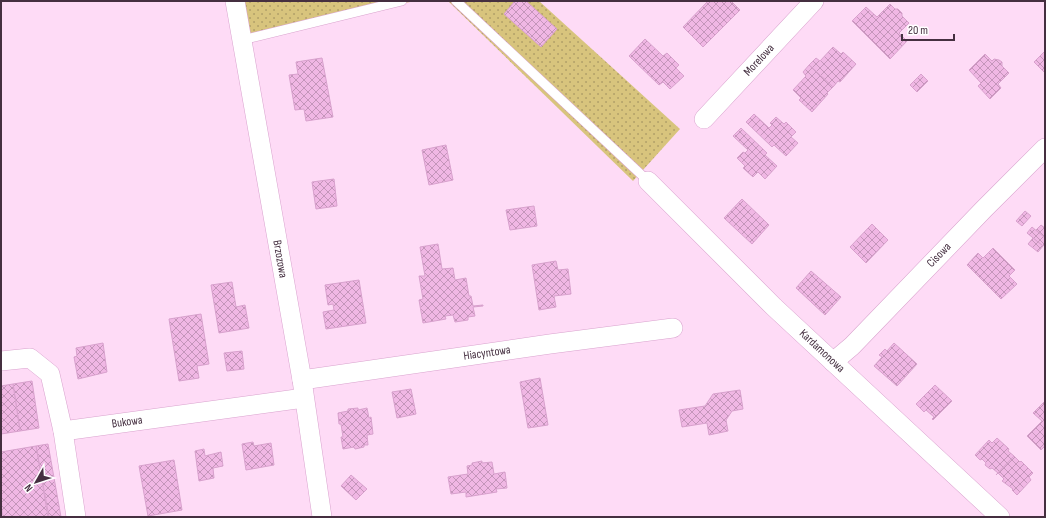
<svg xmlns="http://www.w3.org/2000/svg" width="1046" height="518" font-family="'Sofia Sans Condensed',sans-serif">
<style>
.grass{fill:url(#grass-dots)}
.building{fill:url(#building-cross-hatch);stroke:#d8a1cd}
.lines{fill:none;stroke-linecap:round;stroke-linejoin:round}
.service-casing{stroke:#d9a3ce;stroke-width:10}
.minor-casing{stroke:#d9a3ce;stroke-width:20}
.service{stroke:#fff;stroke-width:9}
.minor{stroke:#fff;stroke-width:19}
.labels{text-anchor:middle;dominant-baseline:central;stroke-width:3;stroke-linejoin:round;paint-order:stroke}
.street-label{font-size:12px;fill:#452f40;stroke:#fff}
</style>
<defs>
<pattern id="grass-dots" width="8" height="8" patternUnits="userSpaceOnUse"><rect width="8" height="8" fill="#d8c47d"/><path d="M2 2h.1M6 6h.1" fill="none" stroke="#b1a068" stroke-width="1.8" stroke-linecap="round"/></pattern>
<pattern id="building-cross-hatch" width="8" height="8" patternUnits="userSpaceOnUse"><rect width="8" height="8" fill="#f0b7e4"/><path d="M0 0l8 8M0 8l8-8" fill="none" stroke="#c495ba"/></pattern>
</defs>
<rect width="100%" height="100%" fill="#fedbf6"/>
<g class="grass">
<path d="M235,1H415L241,36Z"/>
<path d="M448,1H539L680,129L633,181Z"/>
</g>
<g class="building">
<path d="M515,1H526L557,29L541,47L504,14Z"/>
<path d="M708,1H731L740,10L703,47L683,27Z"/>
<path d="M890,4L895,9H898L902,13V16L909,23L899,33L907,41L890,59L852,21L866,7L877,17Z"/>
<path d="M645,39L663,56L667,53L679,65L676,68L684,76L670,89L663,82L659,85L629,56Z"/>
<path d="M833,47L841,54L843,52L856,64L840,82L838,81L833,87L809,65L816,58L820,61Z"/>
<path d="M1045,51V73L1034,62Z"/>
<path d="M985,54L992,61L994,59L999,60L1002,62V66L1009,73L998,84L1001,88L990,99L978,86L981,83L969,70Z"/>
<path d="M322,58L333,117L306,121L304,109L295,110L289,75L298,74L296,62Z"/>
<path d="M809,65L833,87L827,93L828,94L812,112L799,100L801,98L793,90L806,76L803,72Z"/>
<path d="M921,74L928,81L917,92L910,85Z"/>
<path d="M754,114L769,128L772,125L770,123L776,117L784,124L786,122L796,132L791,137L798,143L786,156L774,145L772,147L746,122Z"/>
<path d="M741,128L767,153L765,155L777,166L765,179L758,172L753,177L743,168L745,166L737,158L743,152L745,153L748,150L733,136Z"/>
<path d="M446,145L453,180L429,185L422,150Z"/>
<path d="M334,179L337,206L316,209L312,182Z"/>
<path d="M742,199L769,225L752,244L724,218Z"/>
<path d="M534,206L537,226L510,230L506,210Z"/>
<path d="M1025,211L1031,216L1022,226L1016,221Z"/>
<path d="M872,224L888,240L866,263L850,247Z"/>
<path d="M1041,225L1045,228V238L1036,230Z"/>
<path d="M1032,227L1045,238V244L1043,246L1027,233Z"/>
<path d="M1033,238L1043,246L1038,252L1028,244Z"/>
<path d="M438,244L442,269L453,268L455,280L466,278L469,296H471L473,306L483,305V306L473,307L475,316L468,317V320L455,322L453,315L445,316L446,319L423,323L419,300L423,299L419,276H425L420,247Z"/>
<path d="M993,248L1015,270L1009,276L1017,284L1001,299L967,265L978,253L983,258Z"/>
<path d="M556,261L558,270L568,269L571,294L554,296L556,307L539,310L532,265Z"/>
<path d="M811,271L841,297L825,315L796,288Z"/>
<path d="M359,280L366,323L326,329L323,312L334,310L333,304L328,305L325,285Z"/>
<path d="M232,282L236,307L245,305L249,328L219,333L211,285Z"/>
<path d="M201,314L209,364L197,366L199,378L179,381L169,319Z"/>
<path d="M103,343L107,372L78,379L74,357L77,356L76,348Z"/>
<path d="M894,343L917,364L897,386L874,366L882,357L879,355L885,349L887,351Z"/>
<path d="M242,351L244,369L227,371L224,353Z"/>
<path d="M540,378L548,425L528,428L520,382Z"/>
<path d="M32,381L39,428L20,431L13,384Z"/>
<path d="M13,384L20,431L1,434V386Z"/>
<path d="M935,385L952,401L933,420L932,419L934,417L926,410L924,412L916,404Z"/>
<path d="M411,389L416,414L397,418L392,392Z"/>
<path d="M740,390L743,409L732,411L726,420L728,431L709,435L707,423L682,427L679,410L705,406L713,394Z"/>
<path d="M1045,401V446L1041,450L1027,436L1042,421L1033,413Z"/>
<path d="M358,408V410L367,408L369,418L371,417L373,434L367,435L368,445H364V447L355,449L354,447L343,449L341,437H343L341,424H339L338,413L348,411V409Z"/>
<path d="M997,438L1009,449L1008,451L1014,456L996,475L998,473L992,468L990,469L985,465L986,463L982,459L980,460L975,455L989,440L992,443Z"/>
<path d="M253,442L254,446L271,443L274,465L246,470L242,444Z"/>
<path d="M48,444L61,517H49L36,446Z"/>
<path d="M36,446L48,517H3L1,505V452Z"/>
<path d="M204,449L205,456L221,452L223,466L213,468L214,478L199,481L195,451Z"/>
<path d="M1014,456L1020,462L1021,461L1033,473L1029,477L1031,480L1017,495L1012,490L1013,489L1002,481L1004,479L998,473L996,475Z"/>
<path d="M174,460L182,510L148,516L139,466Z"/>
<path d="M482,461V463L492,462L494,474L505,472L507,488L496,489L497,492L466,497V492L451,494L448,477L468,474L467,466L472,465V463Z"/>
<path d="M351,475L367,489L356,500L341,486Z"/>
</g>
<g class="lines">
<g class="service-casing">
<g id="service">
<path d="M456,1L648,181"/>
<path d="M242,40L402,1"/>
</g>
</g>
<g class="minor-casing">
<g id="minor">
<path d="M235,1L302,380L322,517"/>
<path d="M704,119L814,1"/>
<path d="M648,181L774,307L1000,517"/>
<path d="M1,361L30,358L50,374L63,431L76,517"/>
<path d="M833,362L852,346L984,209L1045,148"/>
<path d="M302,380L550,344L673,328"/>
<path d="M63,431L304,398"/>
</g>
</g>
<use href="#service" class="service"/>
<use href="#minor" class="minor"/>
</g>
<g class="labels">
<g class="street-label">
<text transform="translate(759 60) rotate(-47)">Morelowa</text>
<text transform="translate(939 255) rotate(-46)">Cisowa</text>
<text transform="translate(280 259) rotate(80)">Brzozowa</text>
<text transform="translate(822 351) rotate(43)">Kardamonowa</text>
<text transform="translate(487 353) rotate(-8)">Hiacyntowa</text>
<text transform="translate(127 422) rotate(-8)">Bukowa</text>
</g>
</g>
<rect width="1046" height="518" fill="none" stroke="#452f40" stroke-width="4"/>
<g transform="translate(36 482) rotate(231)" stroke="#ffffff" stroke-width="3" paint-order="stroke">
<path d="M0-3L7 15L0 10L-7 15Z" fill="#452f40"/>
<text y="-6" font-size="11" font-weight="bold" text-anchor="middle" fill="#452f40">N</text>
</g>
<path d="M902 34v6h52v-6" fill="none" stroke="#452f40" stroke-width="2"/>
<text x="908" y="34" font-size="12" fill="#452f40" stroke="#ffffff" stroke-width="3" paint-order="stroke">20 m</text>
</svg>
